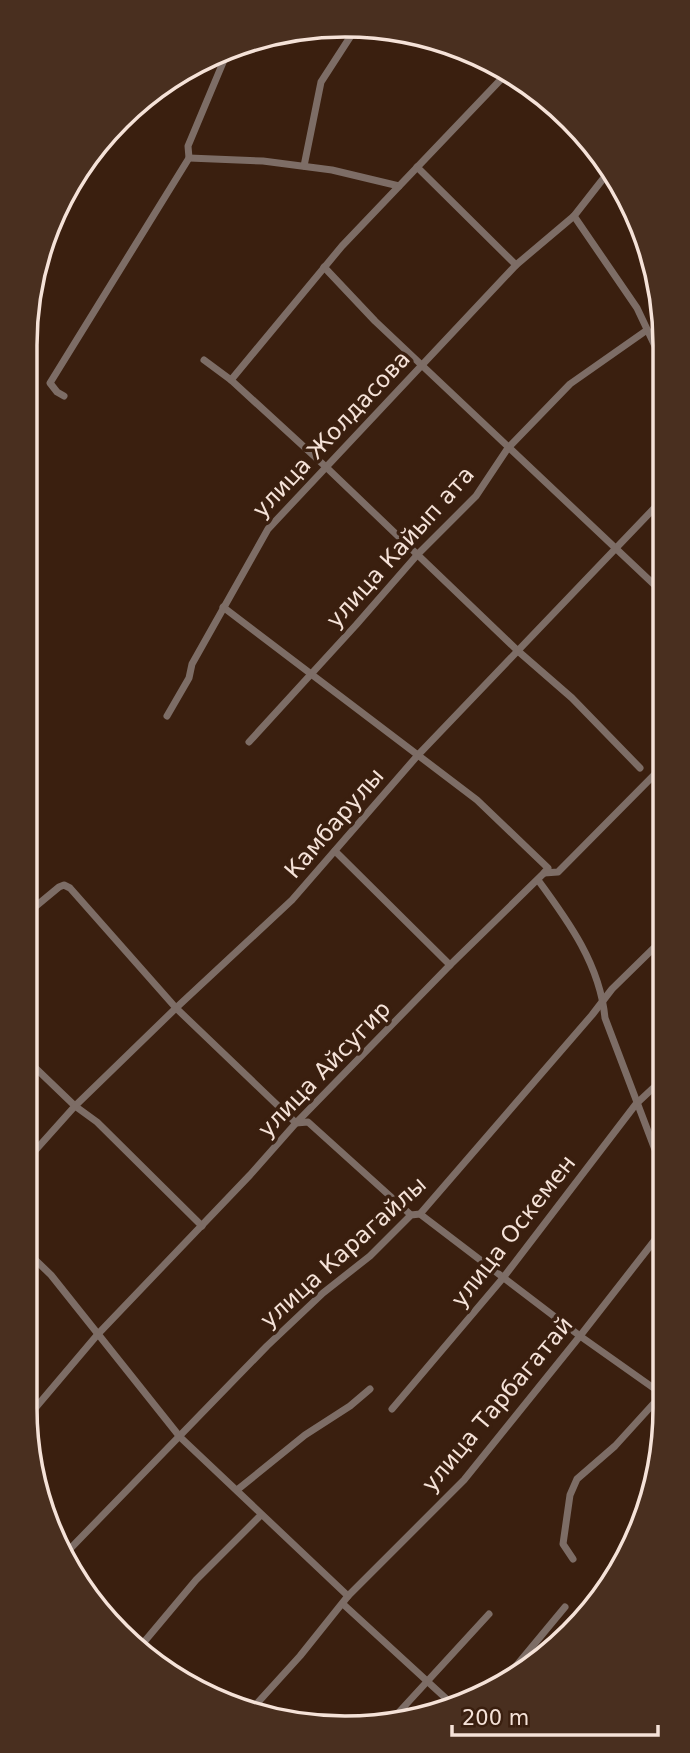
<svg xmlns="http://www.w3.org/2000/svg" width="690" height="1753" font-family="'DejaVu Sans',sans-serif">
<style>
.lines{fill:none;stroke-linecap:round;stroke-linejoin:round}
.minor{stroke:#7d6d66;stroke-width:7}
.labels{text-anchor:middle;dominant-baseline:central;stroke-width:7;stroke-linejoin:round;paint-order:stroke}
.street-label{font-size:23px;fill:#f5e2d8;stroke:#3a1f0f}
.rim{fill:none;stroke:#f5e2d8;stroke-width:3.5}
</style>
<rect width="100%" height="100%" fill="#3a1f0f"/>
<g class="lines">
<g class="minor">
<path d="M189,158L263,161L332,170L399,186"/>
<path d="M304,166L321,82L354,31"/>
<path d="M417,167L516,265"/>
<path d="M574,216L637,308L663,363"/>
<path d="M324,267L375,321L663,593"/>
<path d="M204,360L231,380L326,467L518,651L572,698L640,768"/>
<path d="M231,380L342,246L508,72"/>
<path d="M64,396L57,392L50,383L189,158L188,146L227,53"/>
<path d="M223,607L477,800L548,868L544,873"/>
<path d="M167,716L189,678L192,664L268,529L516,265L574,216L610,170"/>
<path d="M249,742L356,625L418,554L476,496L508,448L570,384L647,330"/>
<path d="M335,851L450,965"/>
<path d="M538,880C569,922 600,965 605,1018L665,1176"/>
<path d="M24,916L59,887L64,885L70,888L176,1008L296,1123L308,1122L411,1215"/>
<path d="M24,1057L75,1106L97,1122L202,1226"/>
<path d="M24,1163L75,1106L176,1008L292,900L418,755L663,499"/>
<path d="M420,1214L580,1336L662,1394"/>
<path d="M24,1249L51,1275L180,1437L348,1596"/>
<path d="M392,1409L503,1278L636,1104L665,1077"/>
<path d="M26,1419L98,1334L250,1175L296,1123L450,965L544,873L558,872L664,765"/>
<path d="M237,1490L305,1435L350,1406L370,1389"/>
<path d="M66,1553L267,1346L323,1293L370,1256L411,1215L420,1214L592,1015L612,989L664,938"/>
<path d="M573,1559L563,1544L570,1495L577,1479L615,1446L665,1391"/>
<path d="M343,1604L452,1704"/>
<path d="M139,1648L196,1580L261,1515"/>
<path d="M502,1683L565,1607"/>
<path d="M252,1709L300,1656L348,1596L464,1480L580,1336L665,1227"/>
<path d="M389,1723L489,1614"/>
</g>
</g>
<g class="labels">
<g class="street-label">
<text transform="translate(331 434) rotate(-47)">улица Жолдасова</text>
<text transform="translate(400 547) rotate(-48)">улица Кайып ата</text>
<text transform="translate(334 823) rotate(-49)">Камбарулы</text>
<text transform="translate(324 1069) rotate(-46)">улица Айсугир</text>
<text transform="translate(513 1231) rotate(-52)">улица Оскемен</text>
<text transform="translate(343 1252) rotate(-42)">улица Карагайлы</text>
<text transform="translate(497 1404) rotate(-50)">улица Тарбагатай</text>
</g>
</g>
<path d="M0 0H690V1753H0ZM345 37H345A308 308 0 0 1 653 345V1408A308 308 0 0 1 345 1716H345A308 308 0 0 1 37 1408V345A308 308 0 0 1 345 37Z" fill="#492f1f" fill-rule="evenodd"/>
<path class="rim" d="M345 37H345A308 308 0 0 1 653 345V1408A308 308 0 0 1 345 1716H345A308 308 0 0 1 37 1408V345A308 308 0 0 1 345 37Z"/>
<path d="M452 1725v10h206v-10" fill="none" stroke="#f5e2d8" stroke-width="3.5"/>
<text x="462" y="1725" font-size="21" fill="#f5e2d8" stroke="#3a1f0f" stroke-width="5" paint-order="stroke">200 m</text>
</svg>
